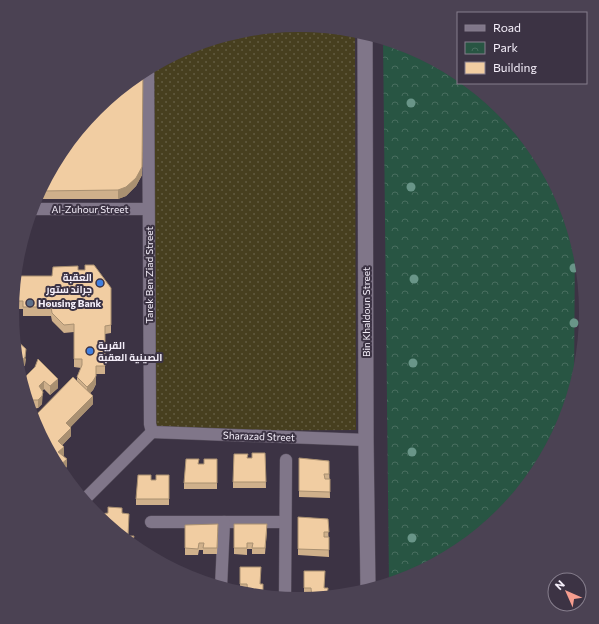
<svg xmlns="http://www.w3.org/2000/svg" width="599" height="624" font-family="Commissioner,Cairo,sans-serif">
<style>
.sand{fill:url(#sand-dots)}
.park{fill:url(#park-crowns)}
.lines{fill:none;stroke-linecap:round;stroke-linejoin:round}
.minor-casing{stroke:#5a5260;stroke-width:13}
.tertiary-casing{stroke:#5a5260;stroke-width:16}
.minor{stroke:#807689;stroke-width:12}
.tertiary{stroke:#807689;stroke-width:15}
.tree{fill:#699588}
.wall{fill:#cfb08b}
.shaded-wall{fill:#a99071}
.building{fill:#f1cda2;stroke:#a99071}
.shop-dot{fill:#3f7fe0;stroke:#3c3344;stroke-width:1.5}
.service-dot{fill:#5c6f8a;stroke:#3c3344;stroke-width:1.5}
.labels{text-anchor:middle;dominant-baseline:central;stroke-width:4;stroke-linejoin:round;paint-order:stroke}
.street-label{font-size:10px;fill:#f5effa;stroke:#3c3344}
.poi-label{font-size:10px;font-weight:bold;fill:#f5effa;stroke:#3c3344;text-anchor:start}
</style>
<defs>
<pattern id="sand-dots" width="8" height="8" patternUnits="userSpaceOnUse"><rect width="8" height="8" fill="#473f1f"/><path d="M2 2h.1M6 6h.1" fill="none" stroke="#625b40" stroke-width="1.8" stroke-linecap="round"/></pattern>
<pattern id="park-crowns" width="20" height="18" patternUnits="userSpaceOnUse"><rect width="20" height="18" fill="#285543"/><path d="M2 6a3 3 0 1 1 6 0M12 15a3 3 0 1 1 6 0" fill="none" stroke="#486e5f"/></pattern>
</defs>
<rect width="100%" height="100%" fill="#3c3344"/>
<path class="sand" d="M300,25L355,30L356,430L146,431L145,70L190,46L244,30Z"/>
<path class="park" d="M383,38L410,46L458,72V83H471L503,109L539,152L565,202L575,234L574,394L565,422L538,472L503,515L459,551L409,578L389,584Z"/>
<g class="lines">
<g class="minor-casing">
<g id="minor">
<path d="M148,69L150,424L152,432"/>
<path d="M32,209H148"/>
<path d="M152,432L366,440"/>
<path d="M84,500L152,432"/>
<path d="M151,522H285"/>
<path d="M221,587L224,522"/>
<path d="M285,598L286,460"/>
</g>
</g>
<g class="tertiary-casing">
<path id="tertiary" d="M365,33L366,440L368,590"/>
</g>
<use href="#minor" class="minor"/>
<use href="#tertiary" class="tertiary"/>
</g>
<g class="tree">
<circle cx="411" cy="103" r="4.5"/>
<circle cx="411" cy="187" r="4.5"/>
<circle cx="574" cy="268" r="4.5"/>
<circle cx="414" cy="279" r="4.5"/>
<circle cx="574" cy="323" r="4.5"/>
<circle cx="413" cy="363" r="4.5"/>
<circle cx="412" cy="452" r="4.5"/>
<circle cx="412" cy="538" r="4.5"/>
</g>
<g class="wall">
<path d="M143,71L142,175L136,186L126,196L118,199H35L61,152Z"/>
<path d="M78,270L111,288V333L105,334V374H96V384L93,390L90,393L93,404L70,427L71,436L62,445L64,455L63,456L67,467L34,422L77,381V377L81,368L74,367V332L64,333L52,321L51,316H23V309H14V289L52,276Z"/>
<path d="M26,358L25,365L21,370L26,376L35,367L58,388L50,395L44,389L42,391V404L38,408L33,409L29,407L17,368Z"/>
<path d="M265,453L266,488H233V482L248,458H252Z"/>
<path d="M299,458L329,461L330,498L299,497Z"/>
<path d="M217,459V489H184V483L199,464H204Z"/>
<path d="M169,475V505H136V499L151,480H156Z"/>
<path d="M298,517L328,519L329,557L298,555Z"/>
<path d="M234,524L267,530L265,554H252V549H247V555L234,554Z"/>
<path d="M185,525L218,531L217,554H203V550H199L198,555H185Z"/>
<path d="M240,567L261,584L263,596L247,594V590H240Z"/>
<path d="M304,571L325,588L327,597L311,598V594H304Z"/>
</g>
<g class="shaded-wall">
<path d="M143,71L142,175L136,186L126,196L118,199V190Z"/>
<path d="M26,349L25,365L19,373L17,366Z"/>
<path d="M96,366V384L93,390L87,396V387Z"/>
<path d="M58,379V388L50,395V386Z"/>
<path d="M44,381V389L39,394V386Z"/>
<path d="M43,392L42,404L38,408V400Z"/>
<path d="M93,396V404L66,432V423Z"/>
<path d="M71,428V436L58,450V441Z"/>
<path d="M64,447V455L58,460V452Z"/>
<path d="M67,459V467L61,472L58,467Z"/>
</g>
<g class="building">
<path d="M143,71L142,167L136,178L126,187L118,190L40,191L61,152L96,109L140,73Z"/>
<path d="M85,265H94L111,288V325L105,326V366H96V376L93,381L87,387L77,377L82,365V359H74V324L64,325L52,313L51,307H23V301H14V288L16,276H52L53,267L78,266V270H85Z"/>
<path d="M15,339L26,349L25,357L17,366Z"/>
<path d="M38,359L58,379L50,386L44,381L39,386L43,392L42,396L38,400H33L27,398L17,367L26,376L35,367Z"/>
<path d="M73,377L93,396L66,423L71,428L58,441L64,447L58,452L67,459L58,467L34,422L33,418Z"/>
<path d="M252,453H265L266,482H233L234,454H248L247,458H252Z"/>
<path d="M299,458L329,461V474H324L325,479H330V492L299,491Z"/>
<path d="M186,459H199L198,464H204V459H217V483H184Z"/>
<path d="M138,475H151V480H156V475H169V499H136Z"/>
<path d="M108,507L122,508V513L129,514L128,536H134L132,545L100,518V514L108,513Z"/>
<path d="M298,517L328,519L329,532H324V537H329V550L298,549Z"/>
<path d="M218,524L217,548H203L204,543H199L198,549L185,548V525Z"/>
<path d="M234,524H267L265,548H252L253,543H247V548H234Z"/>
<path d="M240,567H261L260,584H263V596L245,594H248L247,584H240Z"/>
<path d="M304,571H325L324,588H328L327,597L308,599V598H312L311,588H304Z"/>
</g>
<g class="shop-dot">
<circle cx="100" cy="283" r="4"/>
<circle cx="90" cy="351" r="4"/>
</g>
<circle class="service-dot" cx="30" cy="303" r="4"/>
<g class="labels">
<g class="street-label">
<text x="90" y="209">Al-Zuhour Street</text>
<text transform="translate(149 275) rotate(-90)">Tarek Ben Ziad Street</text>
<text transform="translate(366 312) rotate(-90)">Bin Khaldoun Street</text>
<text transform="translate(259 436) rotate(2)">Sharazad Street</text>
</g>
<g class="poi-label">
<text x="92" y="277" text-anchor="end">العقبة<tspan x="92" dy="12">جراند ستور</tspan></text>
<text x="38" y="303">Housing Bank</text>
<text x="98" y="345">القرية<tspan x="98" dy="12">الصينية العقبة</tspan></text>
</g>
</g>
<path d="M0 0H599V624H0ZM19 312a280 280 0 1 1 560 0a280 280 0 1 1-560 0Z" fill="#4b4253" fill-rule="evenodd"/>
<rect x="457" y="12" width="130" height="72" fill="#3c3344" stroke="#867e8d"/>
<rect x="465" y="25" width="20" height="6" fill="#807689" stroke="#867e8d"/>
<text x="493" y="32" font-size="12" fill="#f5effa">Road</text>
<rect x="465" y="42" width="20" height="12" fill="url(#park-crowns)" stroke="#867e8d"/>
<text x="493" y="52" font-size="12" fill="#f5effa">Park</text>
<rect x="465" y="62" width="20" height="12" fill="#f1cda2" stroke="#867e8d"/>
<text x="493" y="72" font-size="12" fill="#f5effa">Building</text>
<g transform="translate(567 592) rotate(315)"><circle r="19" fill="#3c3344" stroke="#867e8d"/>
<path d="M0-3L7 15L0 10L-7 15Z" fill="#f59d8f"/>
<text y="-6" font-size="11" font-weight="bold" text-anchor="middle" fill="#f5effa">N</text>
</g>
</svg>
